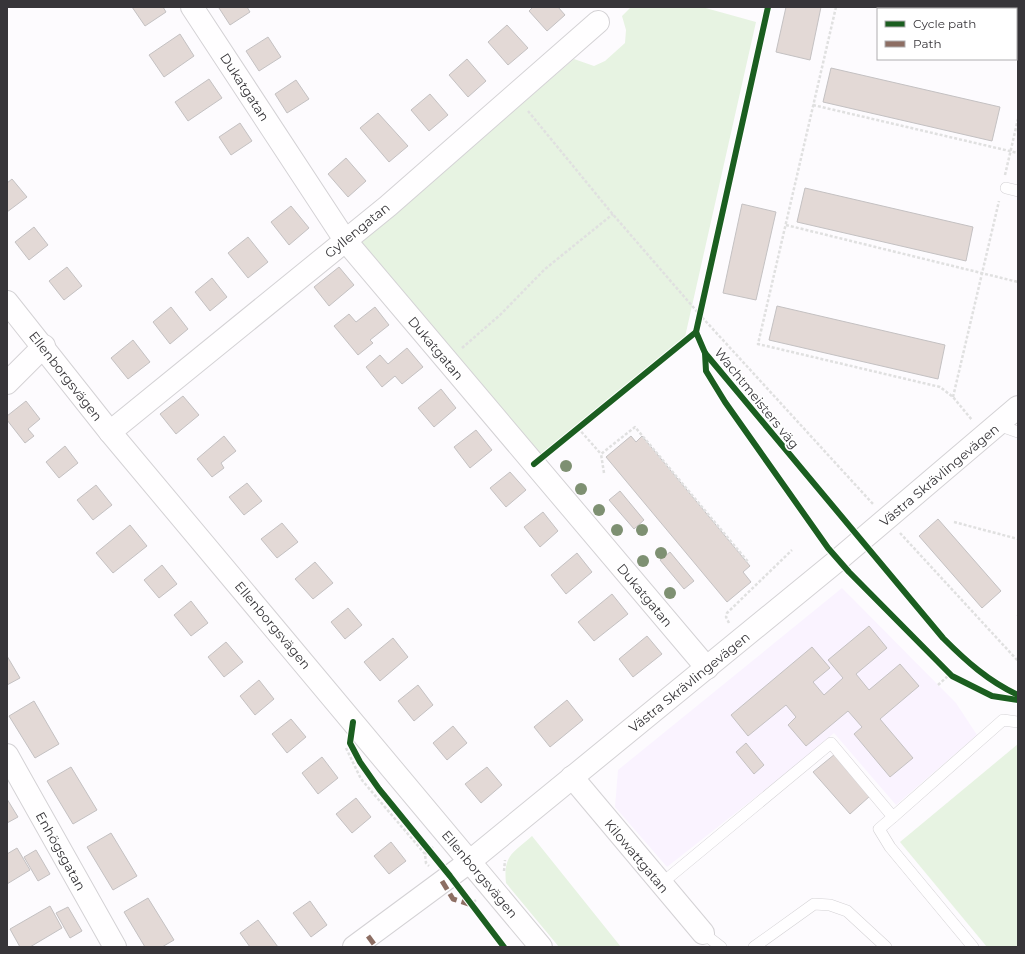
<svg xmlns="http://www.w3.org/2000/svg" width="1025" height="954" font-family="Montserrat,sans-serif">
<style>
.built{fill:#faf3ff}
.green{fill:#e7f3e2}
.building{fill:#e3d9d6;stroke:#c4c1c2}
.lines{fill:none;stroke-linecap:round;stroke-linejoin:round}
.lane-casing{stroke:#d4d2d5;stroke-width:12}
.street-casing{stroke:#d4d2d5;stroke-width:24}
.secondary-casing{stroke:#d4d2d5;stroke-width:24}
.path{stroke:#e0e0e0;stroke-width:2.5;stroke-dasharray:3 2;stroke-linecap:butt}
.lane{stroke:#fffeff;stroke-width:11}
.street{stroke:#fffeff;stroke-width:22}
.secondary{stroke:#fffeff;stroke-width:22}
.quiet{stroke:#8d6e63;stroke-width:5;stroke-dasharray:10 5;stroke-linecap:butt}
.cycleway-casing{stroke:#fff;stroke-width:8}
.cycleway{stroke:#1b5e20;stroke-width:6}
.tree{fill:#7e9072}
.labels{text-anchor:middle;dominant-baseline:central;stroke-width:3.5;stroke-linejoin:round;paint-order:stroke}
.street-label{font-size:13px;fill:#373539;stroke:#fff}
</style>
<rect width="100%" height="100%" fill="#fdfbfe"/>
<path class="built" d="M842,588L956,703L977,735L896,805L834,733L786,773L667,867L615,807L618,770Z"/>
<g class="green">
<path d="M631,7H702L756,22L685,337L542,459L359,243L574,59L594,66L605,61L625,43L626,30L622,16Z"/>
<path d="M1018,744V947H987L900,842Z"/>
<path d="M532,836L621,947H559L506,883C503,855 513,853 532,836Z"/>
</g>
<g class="building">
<path d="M132,7H163L166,12L145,26Z"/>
<path d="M220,7H247L250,12L230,25L219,8Z"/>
<path d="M533,7H558L565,15L547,31L529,11Z"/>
<path d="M786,7H821L810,60L776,52Z"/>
<path d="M953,7H1018V22H1016V9H962Z"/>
<path d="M507,25L528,48L508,65L488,42Z"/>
<path d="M180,34L194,56L164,77L149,55Z"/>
<path d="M268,37L281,57L259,71L246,51Z"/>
<path d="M467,59L486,81L468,97L449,75Z"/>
<path d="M831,68L1000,107L992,141L823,102Z"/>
<path d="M209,79L222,98L188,121L175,102Z"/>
<path d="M296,80L309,99L287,113L275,94Z"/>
<path d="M430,94L448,115L429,131L411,110Z"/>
<path d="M378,113L408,146L389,162L360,128Z"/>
<path d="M240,123L252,141L231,155L219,137Z"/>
<path d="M346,158L366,181L348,197L328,174Z"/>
<path d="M12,179L27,197L7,212V183Z"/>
<path d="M805,188L973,227L966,261L797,222Z"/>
<path d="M742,204L776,212L756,300L723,293Z"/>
<path d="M291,206L309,228L289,245L271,222Z"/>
<path d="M34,227L48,245L29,260L15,242Z"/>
<path d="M248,237L268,262L248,278L228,253Z"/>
<path d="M67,267L82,286L64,300L49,281Z"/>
<path d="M339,267L354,285L329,306L314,287Z"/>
<path d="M212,278L227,297L210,311L195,292Z"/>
<path d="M777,306L945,345L938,379L769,340Z"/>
<path d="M171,307L188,329L170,344L153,322Z"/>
<path d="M375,307L389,325L370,340L373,343L358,355L334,326L349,314L356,322Z"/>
<path d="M133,340L150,362L128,379L111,358Z"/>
<path d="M407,348L423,367L402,384L395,376L382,387L366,367L380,355L388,364Z"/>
<path d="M441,389L456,408L434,427L418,408Z"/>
<path d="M183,396L199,415L176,434L160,414Z"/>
<path d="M26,401L40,419L28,429L34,436L25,443L7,420V416Z"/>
<path d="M476,430L492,450L470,468L454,447Z"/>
<path d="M224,436L236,451L221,463L224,468L212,477L197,459Z"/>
<path d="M631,436L636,442L642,436L750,566L743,572L751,582L727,602L606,457Z"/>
<path d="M65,446L78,463L59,478L46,462Z"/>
<path d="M510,472L526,490L506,507L490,488Z"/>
<path d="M247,483L262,501L244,515L229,497Z"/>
<path d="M96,485L112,505L93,520L77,500Z"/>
<path d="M620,491L644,520L634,529L609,500Z"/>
<path d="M543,512L558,531L540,547L524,527Z"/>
<path d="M938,519L1001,591L982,608L919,536Z"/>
<path d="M282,523L298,542L277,558L261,539Z"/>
<path d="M130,525L147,546L113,573L96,553Z"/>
<path d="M670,552L694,581L684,589L660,560Z"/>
<path d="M577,553L592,572L566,594L551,575Z"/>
<path d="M315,562L333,583L313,599L295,579Z"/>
<path d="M162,565L177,584L159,598L144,580Z"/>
<path d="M612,594L628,614L594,641L578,622Z"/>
<path d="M191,601L208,623L191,636L174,615Z"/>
<path d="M348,608L362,625L345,639L331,622Z"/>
<path d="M869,626L887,648L856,674L869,690L900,664L919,686L880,719L913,758L890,777L854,734L862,727L848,711L806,746L788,725L796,717L786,705L748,736L731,715L812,647L830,668L813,682L824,695L843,678L828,660Z"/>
<path d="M647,636L662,654L633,677L619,659Z"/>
<path d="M393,638L408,657L380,681L364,662Z"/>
<path d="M226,642L243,662L224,677L208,657Z"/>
<path d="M7,656L20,678L7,685Z"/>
<path d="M259,680L274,699L255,715L240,696Z"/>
<path d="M418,685L433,705L414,721L398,701Z"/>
<path d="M567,700L583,720L550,747L534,727Z"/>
<path d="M34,701L59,744L35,758L9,716Z"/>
<path d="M291,719L306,737L287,753L272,734Z"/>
<path d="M453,726L467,743L447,760L433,743Z"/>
<path d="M746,743L764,765L754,774L736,752Z"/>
<path d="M835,754L870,796L850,814L813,772Z"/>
<path d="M322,757L338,778L318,794L302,773Z"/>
<path d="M71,767L97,810L73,824L47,781Z"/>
<path d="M487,767L502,785L481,803L465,784Z"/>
<path d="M356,798L371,817L352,833L336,814Z"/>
<path d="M7,799L18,817L7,823Z"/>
<path d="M111,833L137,876L113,890L87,847Z"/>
<path d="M391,842L406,861L389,874L374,856Z"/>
<path d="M17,848L30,870L7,884V854Z"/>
<path d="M36,850L50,874L38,881L24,857Z"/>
<path d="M148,898L174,940L162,947H145L124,912Z"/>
<path d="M310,901L327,925L311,937L293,913Z"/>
<path d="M50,906L62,928L30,947H20L10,929Z"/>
<path d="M68,907L82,931L70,938L56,913Z"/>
<path d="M258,920L278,947H250L240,933Z"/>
</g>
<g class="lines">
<g class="lane-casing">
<g id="lane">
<path d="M1006,188L1018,191"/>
<path d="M998,425L1018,432"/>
<path d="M893,817L879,829L890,847L973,947"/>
<path d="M666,890L668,878L831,743L893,817L1003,720L1018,722"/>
<path d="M703,933L721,947"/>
<path d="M754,947L814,904L830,905L847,911L886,947"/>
</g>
</g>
<g class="street-casing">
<g id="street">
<path d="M192,7L345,240L707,668"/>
<path d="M7,383L44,346"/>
<path d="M110,432L388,206L598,22"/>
<path d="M7,755L115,947"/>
<path d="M572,777L703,933"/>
<path d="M469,862L838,560L1018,407"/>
</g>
</g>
<g class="secondary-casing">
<g id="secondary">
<path d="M7,302L110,432L541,947"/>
<path d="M354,947L469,862"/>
</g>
</g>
<g class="path">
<path d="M836,7L758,344L940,387L953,397L972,420"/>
<path d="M930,7L938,9"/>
<path d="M1016,29H1018"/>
<path d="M813,105L1018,153"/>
<path d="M528,111L610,211L700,315L873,504"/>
<path d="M1005,175L1018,119"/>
<path d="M786,225L1018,282"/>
<path d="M462,348L500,315L545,269L613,214"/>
<path d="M953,397L999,201"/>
<path d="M578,428L601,454"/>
<path d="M604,473L601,454L635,427L749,563"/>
<path d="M954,522L1018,539"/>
<path d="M900,533L1018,661"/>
<path d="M1018,615V616"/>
<path d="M729,623L726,617L727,613L792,550"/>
<path d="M938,685L950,674"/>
<path d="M346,748L361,779L425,854L426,863L429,866"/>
<path d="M425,854L433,847"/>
<path d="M504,871L505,860"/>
<path d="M470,905L476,900"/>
</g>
<use href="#lane" class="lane"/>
<use href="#street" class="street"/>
<use href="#secondary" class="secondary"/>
<g class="quiet">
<path d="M442,881L453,899L469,904"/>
<path d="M368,936L376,947"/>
</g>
<g class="cycleway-casing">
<g id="cycleway">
<path d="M768,7L696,332L705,353L943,638C966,661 988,681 1018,695"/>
<path d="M705,353L706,371L725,402L828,548L849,572L952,676L992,696L1018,700"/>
<path d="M534,464L696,332"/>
<path d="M353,722L350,743L360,762L379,789L450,876L504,947"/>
</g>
</g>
<use href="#cycleway" class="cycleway"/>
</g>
<g class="tree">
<circle cx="566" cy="466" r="6"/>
<circle cx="581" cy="489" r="6"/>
<circle cx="599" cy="510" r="6"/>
<circle cx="617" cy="530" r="6"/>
<circle cx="642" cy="530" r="6"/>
<circle cx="661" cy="553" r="6"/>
<circle cx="643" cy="561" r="6"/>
<circle cx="670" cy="593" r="6"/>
</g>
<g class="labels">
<g class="street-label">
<text transform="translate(245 87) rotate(57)">Dukatgatan</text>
<text transform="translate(357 230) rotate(-39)">Gyllengatan</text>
<text transform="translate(436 348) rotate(50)">Dukatgatan</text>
<text transform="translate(66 376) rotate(52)">Ellenborgsvägen</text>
<text transform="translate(757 398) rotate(51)">Wachtmeisters väg</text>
<text transform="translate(939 475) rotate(-40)">Västra Skrävlingevägen</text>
<text transform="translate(645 595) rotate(50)">Dukatgatan</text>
<text transform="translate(273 625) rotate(50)">Ellenborgsvägen</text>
<text transform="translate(689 682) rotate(-39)">Västra Skrävlingevägen</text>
<text transform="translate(61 851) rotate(61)">Enhögsgatan</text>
<text transform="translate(637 856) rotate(50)">Kilowattgatan</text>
<text transform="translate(480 874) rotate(50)">Ellenborgsvägen</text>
</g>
</g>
<rect width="1025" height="954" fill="none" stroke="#373539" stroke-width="16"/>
<rect x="877" y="8" width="140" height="52" fill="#ffffff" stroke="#afaeb0"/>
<rect x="885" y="21" width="20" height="6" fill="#1b5e20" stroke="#afaeb0"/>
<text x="913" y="28" font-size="12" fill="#373539">Cycle path</text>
<rect x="885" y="41" width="20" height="6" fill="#8d6e63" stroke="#afaeb0"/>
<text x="913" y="48" font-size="12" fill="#373539">Path</text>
</svg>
